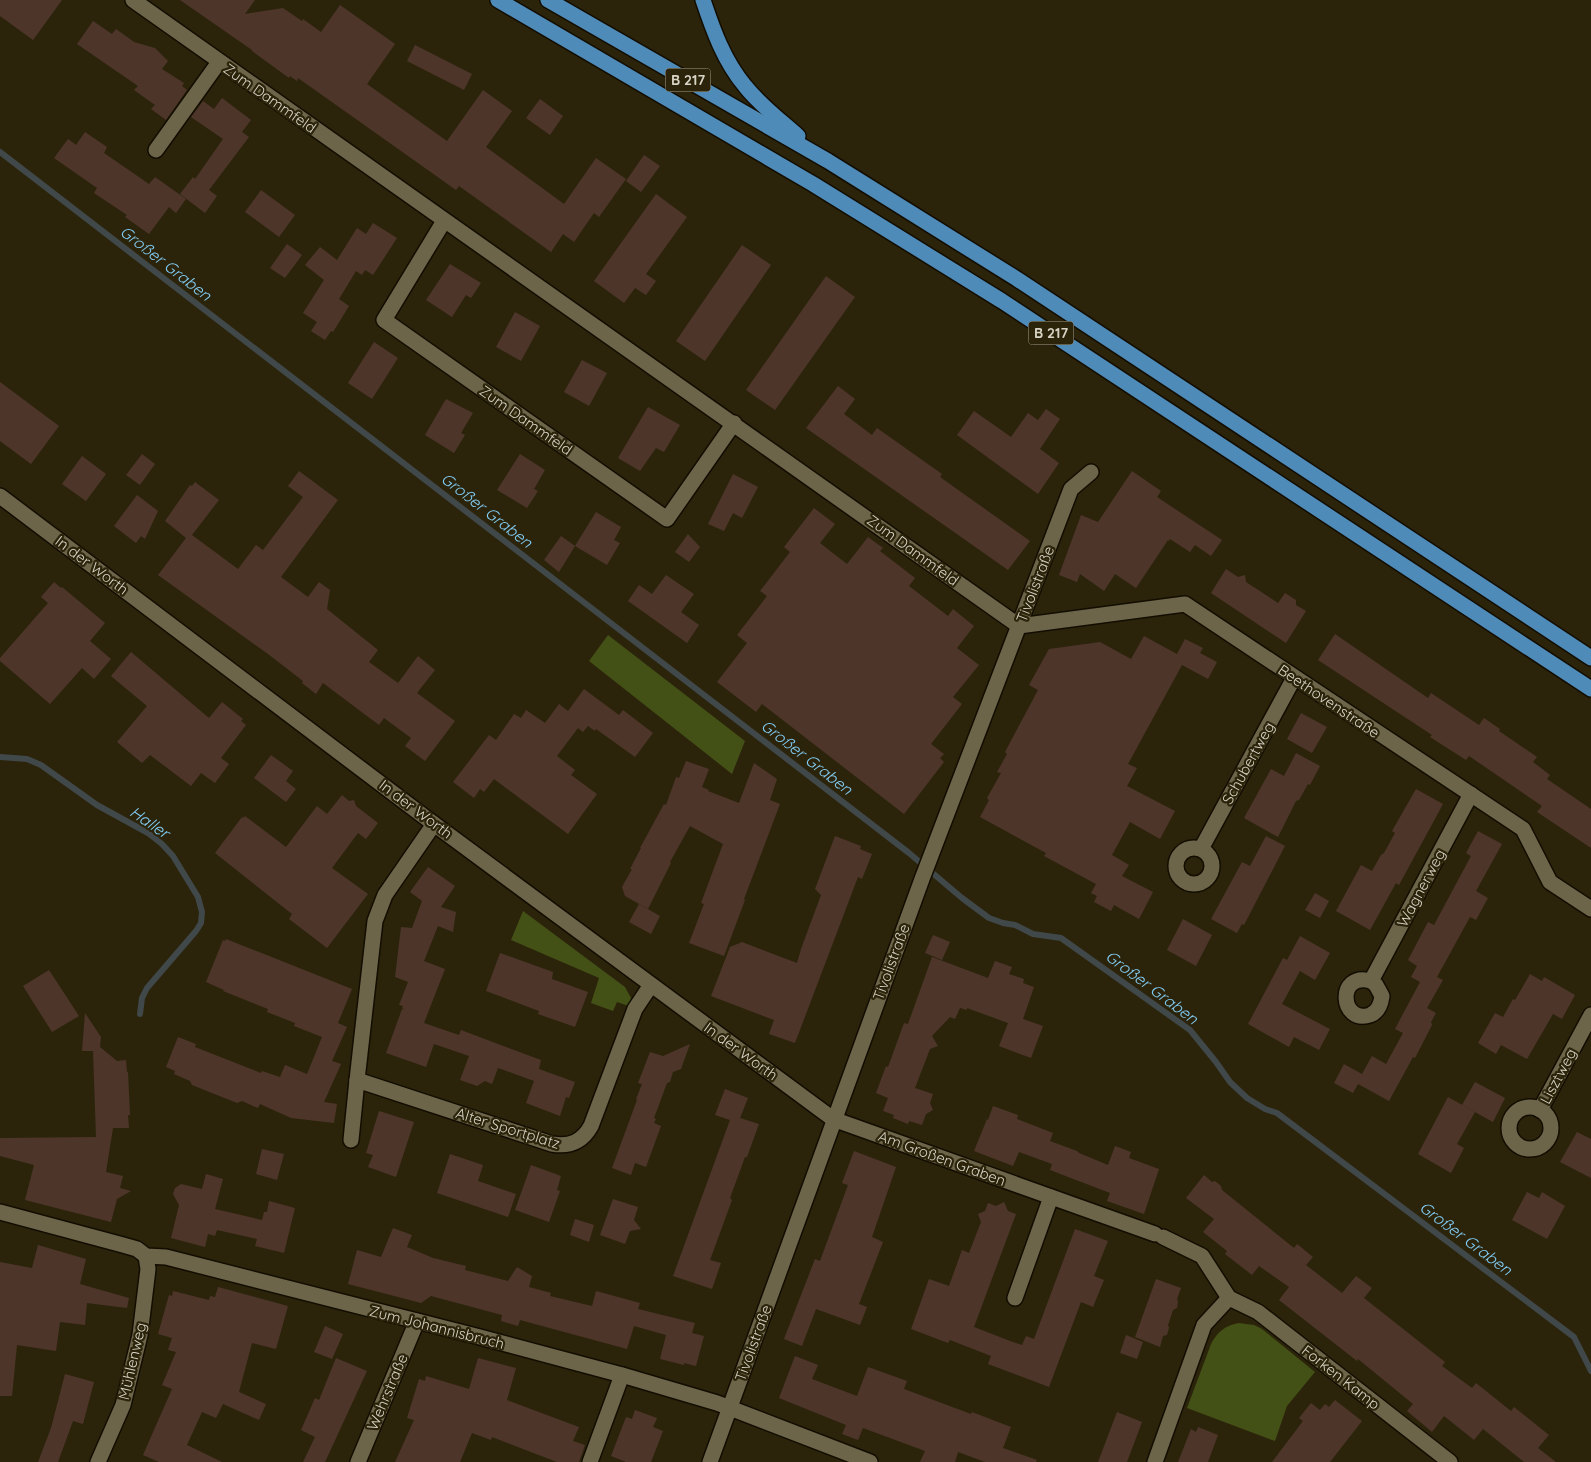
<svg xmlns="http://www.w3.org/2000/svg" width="1591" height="1462" font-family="Quicksand,sans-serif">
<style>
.green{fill:#435016}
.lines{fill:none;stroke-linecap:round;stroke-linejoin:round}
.stream{stroke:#41484a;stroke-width:6}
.building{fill:#4e352a}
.street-casing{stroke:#130d00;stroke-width:18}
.highway-casing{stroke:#130d00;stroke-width:18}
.street{stroke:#6c654a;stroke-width:15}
.highway{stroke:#4f8bb8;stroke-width:15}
.labels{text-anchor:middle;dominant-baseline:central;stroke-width:4.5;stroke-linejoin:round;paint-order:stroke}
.shield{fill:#2b240b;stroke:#a49f8d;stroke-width:1}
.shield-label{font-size:14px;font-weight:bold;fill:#d8d4c5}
.street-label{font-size:15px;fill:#d8d4c5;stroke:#2b240b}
.water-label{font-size:16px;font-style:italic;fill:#82cdf5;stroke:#2b240b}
</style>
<rect width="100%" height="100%" fill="#2b240b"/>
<g class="green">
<path d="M608,635L745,741L732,774L589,661Z"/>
<path d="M523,911L625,987L631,998L629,1006L617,1002L613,1011L591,1003L599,978L511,940Z"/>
<path d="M1239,1323L1254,1325L1262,1329L1315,1372L1287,1406L1275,1441L1187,1408L1211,1344C1217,1332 1226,1325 1239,1323Z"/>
</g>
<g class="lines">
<g class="stream">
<path d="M0,152L909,853L962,898L989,918L1003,923L1015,925L1033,934L1061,938L1190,1030L1216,1062L1230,1082L1247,1098L1265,1109L1277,1113L1574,1337L1591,1371"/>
<path d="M0,757L27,759L41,765L97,805L148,833L162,844L173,856L198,897L202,912L201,923L196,931L147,988L142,998L140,1014"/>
</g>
</g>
<g class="building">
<path d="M0,0H62L33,40L0,16Z"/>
<path d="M180,0H255L245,14L283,8L302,21L303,19L321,32L340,5L395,44L367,84L447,141L483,90L512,111L486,147L564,204L596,158L626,179L599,217L594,213L574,242L563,234L551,252L459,186L456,190L298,78L297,81L290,76L289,78L252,51V50Z"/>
<path d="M93,21L112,34L116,29L134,42L155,48L168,61L162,69L184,83L182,86L187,90L166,120L151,109L155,105L134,90L138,86L77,44Z"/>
<path d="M415,45L472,74L464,90L407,61Z"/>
<path d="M222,98L251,120L242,132L249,137L209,190L217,196L205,213L180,194L193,177L195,179L223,139L191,117L203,101L214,109Z"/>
<path d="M540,99L563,116L550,135L526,118Z"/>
<path d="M85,132L107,147L104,153L149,184L155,177L186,199L176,213L169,207L149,234L125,217L127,215L94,193L97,188L54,158L68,139L76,145Z"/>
<path d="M644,155L660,166L641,192L626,181Z"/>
<path d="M261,190L295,215L279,237L245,212Z"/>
<path d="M656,194L687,217L646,274L656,281L646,295L635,288L624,303L594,281Z"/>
<path d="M373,223L397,238L373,275L365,270L362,275L356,271L339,299L349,306L333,332L331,331L325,340L311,331L317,322L303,313L324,280L305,265L320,247L337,260L357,228L366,234Z"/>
<path d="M287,244L302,255L285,278L270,268Z"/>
<path d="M742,245L771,265L705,361L676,341Z"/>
<path d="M450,264L481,283L471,298L466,295L452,317L426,300Z"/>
<path d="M826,276L855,297L775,410L746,390Z"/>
<path d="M515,312L540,326L521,361L496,347Z"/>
<path d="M374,342L398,358L372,399L348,383Z"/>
<path d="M582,360L607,373L589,406L564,392Z"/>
<path d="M0,382L59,426L31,464L0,441Z"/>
<path d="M838,386L855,399L844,414L872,435L877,428L942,474L940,477L1030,541L1008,570L806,428Z"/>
<path d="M446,399L473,413L461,433L465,435L454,453L425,435Z"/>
<path d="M648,407L680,425L664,452L656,448L640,471L618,458Z"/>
<path d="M1046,409L1060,419L1040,449L1059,463L1038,494L957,435L974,411L1011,437L1028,413L1038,420Z"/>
<path d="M142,454L155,464L140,485L126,475Z"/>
<path d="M520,454L545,470L534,489L538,491L527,508L497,490Z"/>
<path d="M82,456L106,474L86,501L62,484Z"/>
<path d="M299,471L338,500L281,577L308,597L319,582L330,590L327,609L378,650L369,662L398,683L418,656L435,670L417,693L455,721L425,761L405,746L411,738L384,718L379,725L323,683L316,694L302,683L303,681L268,654L158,575L186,538L165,521L190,485L192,486L195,482L219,500L192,535L238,569L256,545L263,550L303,497L288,486Z"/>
<path d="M1132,471L1161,491L1157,497L1222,540L1211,556L1195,545L1190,552L1170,539L1169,541L1168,540L1136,588L1115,574L1104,591L1080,574L1077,582L1059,575L1081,515L1098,522Z"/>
<path d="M733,474L758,487L742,518L733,513L724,531L708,524Z"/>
<path d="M137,495L158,511L145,539L141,536L136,543L114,526Z"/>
<path d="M814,508L835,524L820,543L847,564L868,537L883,548L880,551L915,578L909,586L948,616L953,609L974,626L957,648L979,665L953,697L962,704L931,744L944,754L940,758L944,762L904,814L762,704L756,712L717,682L747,643L737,635L767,596L760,591L790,552L784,547Z"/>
<path d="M596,512L621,527L614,540L620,543L607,565L575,546L559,572L544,560L561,536L575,546Z"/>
<path d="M688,534L700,547L689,562L675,552Z"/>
<path d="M1226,569L1238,577L1245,575L1246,582L1278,603L1285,593L1296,600V605L1306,611L1286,643L1211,593Z"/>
<path d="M666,575L694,594L681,612L699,625L687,643L628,601L639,585L652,594Z"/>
<path d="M54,582L61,588L62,587L105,623L90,641L111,659L94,679L82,668L50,704L0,661V658L48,603L41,597Z"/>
<path d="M1335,634L1428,698L1431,693L1479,725L1484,718L1500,729L1499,731L1537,757L1533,762L1550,775L1547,779L1591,809V848L1537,812L1542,806L1469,756L1466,760L1430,737L1432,735L1318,660Z"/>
<path d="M1144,636L1177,654L1185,639L1203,648L1200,653L1217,662L1208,679L1182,665L1128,764L1137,768L1127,786L1175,811L1160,839L1130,822L1112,855L1129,865L1122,876L1153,892L1139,919L1114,905L1111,911L1094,902L1097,896L1091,893L1096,884L1044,856L1046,853L980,817L989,800L987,798L1001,773L997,772L1007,754L1005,752L1038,690L1029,685L1049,649L1100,642L1131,659Z"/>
<path d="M131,652L209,718L222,702L243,719L241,721L246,725L221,758L229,764L215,783L201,773L191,786L150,755L142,763L117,742L147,706L111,676Z"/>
<path d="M584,689L619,715L623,710L653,733L635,757L596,729L595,731L588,726L583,732L578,728L557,756L575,770L571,775L597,794L568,834L494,779L484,792L480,789L474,798L453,782L489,735L496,740L514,714L521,718L526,710L545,723L559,704L568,711Z"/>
<path d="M1301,713L1327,727L1312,753L1287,739Z"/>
<path d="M1296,753L1320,766L1310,785L1308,784L1299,800L1296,801L1278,837L1244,818L1271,769L1284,776Z"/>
<path d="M271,755L293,771L286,781L296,789L286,802L254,778Z"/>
<path d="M686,761L709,769L702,787L709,790L708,791L739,803L754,763L777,779L770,800L780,804L744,899L745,900L724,956L689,943L704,904L701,903L723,844L690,826L670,862L671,863L648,909L625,896L622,887L632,869H630L641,848H640L664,804L666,805L676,777L679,778Z"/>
<path d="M1416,789L1443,804L1399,885L1396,883L1370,930L1336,911L1361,865L1372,871L1381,855L1384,853L1395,833L1392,831Z"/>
<path d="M342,795L349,801L354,800L356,806L378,823L366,839L358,833L332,868L368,894L327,948L289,919L292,914L215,853L242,817L243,818L245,816L286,847L317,806L327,814Z"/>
<path d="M1478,831L1502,844L1476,891L1488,898L1476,920L1470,917L1437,977L1443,980L1427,1008L1436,1013L1431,1022L1432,1025L1415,1058L1413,1057L1389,1101L1358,1084L1353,1093L1334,1083L1344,1064L1362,1074L1372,1056L1386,1064L1403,1033L1395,1029L1420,982L1411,977L1417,966L1408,960L1428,922L1434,925L1471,856L1466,853Z"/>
<path d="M835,836L861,846L860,849L872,854L862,879L858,877L795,1043L769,1034L774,1020L711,996L730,947L742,942L797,963L801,949L821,895L815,889Z"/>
<path d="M1266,836L1285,846L1244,925L1242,924L1237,933L1211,919L1242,862L1250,866Z"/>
<path d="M428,867L455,886L441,907L456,912L453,932L438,926L424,961L445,969L424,1023L459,1035L461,1030L541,1060L539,1069L575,1082L569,1098L566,1097L560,1116L526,1103L534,1081L498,1068L492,1084L485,1081L477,1086L460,1080L469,1056L434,1044L426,1067L386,1053L402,1009L405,1010L402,1008L403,1006L399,1005L408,982L395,977L401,927L412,928L422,901L410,892Z"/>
<path d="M1315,893L1329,901L1320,918L1305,910Z"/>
<path d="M639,904L660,916L651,934L629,922Z"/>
<path d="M1183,919L1212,935L1196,966L1167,950Z"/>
<path d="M933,935L950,942L942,960L925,953Z"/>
<path d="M1300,936L1330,953L1315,980L1300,971L1282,1004L1330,1029L1319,1050L1294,1037L1289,1047L1248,1024L1283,958L1287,960Z"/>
<path d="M226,939L352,989L338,1023L347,1027L332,1061L341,1064L324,1102L337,1104L334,1123L291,1118L260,1104L258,1108L242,1101L237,1103L192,1085L190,1081L174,1074L175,1071L166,1067L178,1037L196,1044L195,1047L261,1073L262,1071L280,1077L285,1065L307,1074L322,1037L294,1026L295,1023L267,1012L268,1009L223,991L224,990L206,982L223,940L225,941Z"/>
<path d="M500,953L553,972L552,979L588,992L575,1027L538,1014L539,1011L486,991Z"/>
<path d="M932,957L988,978L995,961L1012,967L1009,974L1024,979L1023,983L1034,987L1023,1019L1043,1026L1031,1058L999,1046L1008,1023L967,1008V1010L960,1008L955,1019L950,1017L932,1036L938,1046L930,1049L915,1088L933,1094L930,1103L933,1110L926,1114L922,1125L909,1121L908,1124L893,1118L894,1115L883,1111L888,1098L876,1093L886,1066L888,1067L904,1023L908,1024Z"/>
<path d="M49,970L79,1016L52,1032L23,986Z"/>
<path d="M1530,974L1542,981L1544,977L1575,995L1562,1019L1553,1014L1527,1059L1501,1045L1496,1054L1478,1043L1495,1013L1503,1017L1513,999L1515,1000Z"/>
<path d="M85,1013L101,1037L100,1047L117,1061L126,1060L127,1072H128L130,1115H128L129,1128H113L106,1172L123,1176L120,1188L131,1191L117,1199L111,1222L25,1200L34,1165L0,1156V1138L96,1137L93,1051H82Z"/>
<path d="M690,1044L681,1069L673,1072L670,1082L667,1083L654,1118L656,1119L654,1123L661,1126L646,1167L635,1163L631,1175L612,1168L637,1100L636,1099L642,1084L638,1083L650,1052L663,1056Z"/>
<path d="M1475,1082L1505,1098L1493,1122L1462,1105Z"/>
<path d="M725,1089L748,1098L740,1118L759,1124L747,1157H745L730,1198L732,1200L710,1260L721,1263L712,1289L673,1276L730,1120L715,1115Z"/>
<path d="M1448,1097L1475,1112L1457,1144L1464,1148L1451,1173L1418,1154Z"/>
<path d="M993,1106L1018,1115L1017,1119L1053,1133L1050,1141L1077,1151L1079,1153L1108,1165L1115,1146L1131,1152L1129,1158L1159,1169L1144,1214L1107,1201L1110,1193L1050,1170L1052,1164L1019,1152L1013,1166L974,1151L987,1119L988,1120Z"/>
<path d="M379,1111L414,1122L396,1177L368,1167L373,1155L366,1153Z"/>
<path d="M1577,1132L1591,1139V1178L1560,1162Z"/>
<path d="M262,1149L284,1154L277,1180L256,1174Z"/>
<path d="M854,1151L896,1167L872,1237L883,1242L859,1304L867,1307L860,1325L816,1309L802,1346L784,1339L815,1259L820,1261L848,1185L842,1183Z"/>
<path d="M450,1154L483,1165L478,1181L516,1194L508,1217L437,1193Z"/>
<path d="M531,1165L561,1176L557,1190L560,1191L549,1222L515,1210Z"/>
<path d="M206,1174L223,1179L215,1209L262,1220L264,1212H267L269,1201L295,1208L284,1253L255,1246L257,1239L217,1230L215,1236L208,1234L205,1247L171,1238L179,1205L173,1194L175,1188L181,1184L202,1189Z"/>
<path d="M1204,1175L1212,1182L1215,1181L1221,1186L1222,1190L1294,1248L1297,1244L1313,1257L1306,1265L1342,1293L1356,1276L1372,1288L1364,1298L1445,1362L1442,1366L1472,1388L1476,1383L1511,1411L1514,1407L1549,1435L1538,1448L1556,1462H1524L1483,1429L1474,1440L1444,1416L1432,1432L1407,1411L1413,1404L1358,1359L1357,1361L1279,1300L1289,1287L1259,1266L1252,1275L1225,1254L1227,1251L1203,1232L1214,1219L1186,1198Z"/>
<path d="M1527,1192L1539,1198L1542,1192L1565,1206L1547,1239L1512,1220Z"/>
<path d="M613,1199L638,1207L634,1220L641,1229L630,1231L625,1244L600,1235Z"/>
<path d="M1004,1202L1008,1211L1016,1214L974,1327L1010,1341L1022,1345L1026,1336L1034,1339L1075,1229L1108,1241L1094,1276L1104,1280L1093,1307L1081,1302L1049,1387L988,1364L991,1356L950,1340L948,1343L911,1329L929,1279L949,1286L962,1250L969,1253L981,1222L978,1214L985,1211L988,1203L996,1206Z"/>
<path d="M575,1219L594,1225L589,1242L570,1235Z"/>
<path d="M393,1228L412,1235L407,1247L433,1258L466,1266L465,1270L508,1281L517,1267L532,1276L529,1287L551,1293L550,1296L592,1306L596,1291L640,1303L638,1309L695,1323L692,1333L704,1336L696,1366L684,1363V1365L660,1359L666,1335L634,1326L627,1349L520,1320L518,1326L501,1321L502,1315L431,1296L421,1303L348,1284L357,1250L381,1257Z"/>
<path d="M38,1245L86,1259L80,1284L129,1298L127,1308L87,1303L85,1325L60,1322L56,1351L17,1345L12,1396H0V1262L32,1268Z"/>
<path d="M1156,1279L1181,1288L1177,1299L1178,1302L1177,1308L1173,1310L1168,1325L1169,1328L1167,1335L1163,1336L1160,1347L1135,1337Z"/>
<path d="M218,1287L288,1306L276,1349L252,1343L239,1392L266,1404L259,1420L223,1404L216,1418L202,1412L187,1445L222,1462H159L143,1455L172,1389L162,1385L176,1352L168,1350L172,1338L158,1334L169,1295L172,1296L173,1291L209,1300L210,1296L215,1297Z"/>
<path d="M325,1326L343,1334L332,1359L314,1352Z"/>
<path d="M1126,1335L1143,1342L1137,1359L1120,1353Z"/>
<path d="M795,1356L818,1365L812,1379L857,1396L868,1367L907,1381L904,1389L971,1414L972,1412L1011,1427L1003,1448L1037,1460L1036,1462H985L958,1452L955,1462H920L925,1451L863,1428L858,1440L842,1434L846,1425L779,1398Z"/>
<path d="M336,1358L367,1371L325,1462H303L315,1437L301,1430L315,1398L319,1400Z"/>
<path d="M478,1358L516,1368L507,1400L579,1427L573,1441L585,1445L579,1462H557L492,1437L491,1440L472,1433L460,1462H395L414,1420L407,1418L419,1379L425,1381L426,1376L469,1389Z"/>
<path d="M65,1374L94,1382L83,1424L73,1421L58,1462H38L51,1428Z"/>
<path d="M1335,1400L1362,1421L1330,1462H1272L1303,1421L1299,1418L1311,1403L1320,1410L1325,1404L1329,1407Z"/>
<path d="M635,1410L657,1418L653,1427L663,1431L651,1462H626L611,1456L626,1417L632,1419Z"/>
<path d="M1117,1412L1142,1422L1127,1462H1098Z"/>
<path d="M1198,1427L1218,1435L1208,1462H1178L1191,1429L1196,1432Z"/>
</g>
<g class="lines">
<g class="street-casing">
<g id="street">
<path d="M133,0L1019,626"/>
<path d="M156,150L219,62"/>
<path d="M444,221L384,320L667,519L734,423"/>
<path d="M0,496L434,824L833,1119L1155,1234"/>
<path d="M1019,626L1185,604L1523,829L1550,882L1591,909"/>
<path d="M434,824L385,895L375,921L357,1080L552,1144C570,1147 582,1142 591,1126L635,1009L651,985"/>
<circle cx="1194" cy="866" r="18"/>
<path d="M1201,849L1294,678"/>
<path d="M1371,981L1376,985L1382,996C1381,1004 1378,1012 1370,1015C1340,1025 1336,971 1371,981L1471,794"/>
<circle cx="1530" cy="1128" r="21"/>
<path d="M1540,1110L1591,1015"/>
<path d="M351,1140L357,1080"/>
<path d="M0,1212L123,1245L137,1249L146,1256L166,1257L476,1336L622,1375L717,1403L870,1462"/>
<path d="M1163,1237L1202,1256L1229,1298"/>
<path d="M1015,1298L1051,1197"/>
<path d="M98,1462L123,1405L140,1335L148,1269L146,1256"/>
<path d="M358,1462L417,1321"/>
<path d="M590,1462L622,1375"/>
<path d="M710,1462L922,879L1071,489L1091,472"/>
<path d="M1155,1462L1204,1325L1229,1298L1258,1312L1450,1462"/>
</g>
</g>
<g class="highway-casing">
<g id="highway">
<path d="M498,0L813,184L1002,301L1591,689"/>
<path d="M548,0L828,161L1017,279L1591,658"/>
<path d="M703,0C713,30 724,61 745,86C760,105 780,120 798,136"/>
</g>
</g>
<use href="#street" class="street"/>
<use href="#highway" class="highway"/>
</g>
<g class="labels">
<g class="shield">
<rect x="665.5" y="68.5" width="45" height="23" rx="4"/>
<rect x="1028.5" y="321.5" width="45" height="23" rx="4"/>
</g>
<g class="shield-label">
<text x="688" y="80">B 217</text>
<text x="1051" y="333">B 217</text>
</g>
<g class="street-label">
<text transform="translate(270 98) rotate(35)">Zum Dammfeld</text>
<text transform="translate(526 420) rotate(35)">Zum Dammfeld</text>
<text transform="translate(913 550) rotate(36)">Zum Dammfeld</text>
<text transform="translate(92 565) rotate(37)">In der Worth</text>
<text transform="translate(1035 584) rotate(-69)">Tivolistraße</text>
<text transform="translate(1329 701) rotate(34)">Beethovenstraße</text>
<text transform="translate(1248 763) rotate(-61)">Schubertweg</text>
<text transform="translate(416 809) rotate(37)">In der Worth</text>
<text transform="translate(1421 888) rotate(-62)">Wagnerweg</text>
<text transform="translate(891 962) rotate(-70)">Tivolistraße</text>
<text transform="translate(741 1051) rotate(36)">In der Worth</text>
<text transform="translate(1558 1076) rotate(-62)">Lisztweg</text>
<text transform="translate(508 1128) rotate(17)">Alter Sportplatz</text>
<text transform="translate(942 1158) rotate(20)">Am Großen Graben</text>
<text transform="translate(437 1327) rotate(14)">Zum Johannisbruch</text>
<text transform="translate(753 1343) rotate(-70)">Tivolistraße</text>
<text transform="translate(132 1361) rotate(-77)">Mühlenweg</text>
<text transform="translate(1341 1377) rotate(38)">Forken Kamp</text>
<text transform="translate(387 1392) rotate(-67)">Wehrstraße</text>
</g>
<g class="water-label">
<text transform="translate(166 263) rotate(38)">Großer Graben</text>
<text transform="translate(487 510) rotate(38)">Großer Graben</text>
<text transform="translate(807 757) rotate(38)">Großer Graben</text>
<text transform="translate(150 822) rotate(34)">Haller</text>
<text transform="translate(1152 987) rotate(37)">Großer Graben</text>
<text transform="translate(1466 1238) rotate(37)">Großer Graben</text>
</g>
</g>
</svg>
